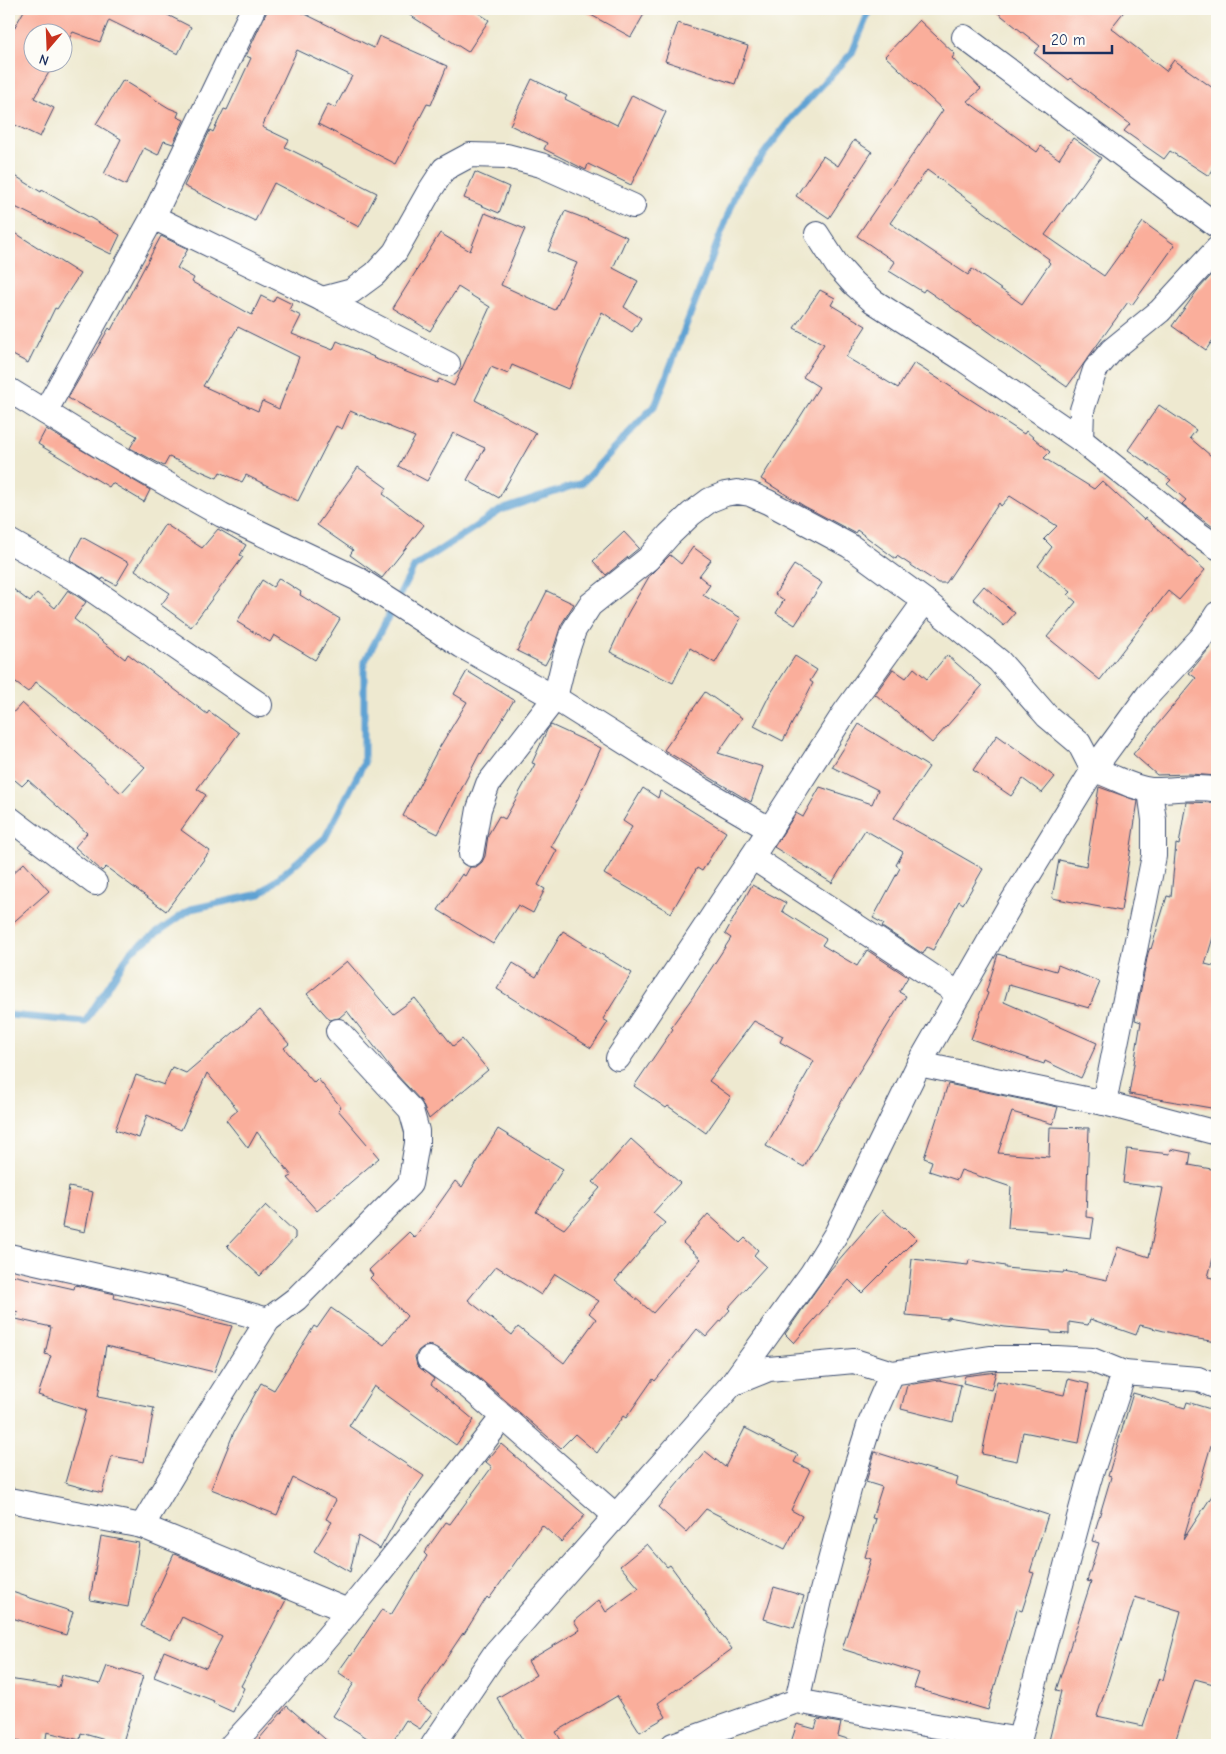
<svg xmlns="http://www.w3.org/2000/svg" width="1226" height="1754" font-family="'Comic Neue',sans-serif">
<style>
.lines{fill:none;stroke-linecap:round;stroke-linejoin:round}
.stream{stroke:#5ea2d3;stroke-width:7}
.building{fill:#faae9b;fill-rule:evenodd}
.street-casing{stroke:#3b4b6f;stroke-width:26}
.street{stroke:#fff;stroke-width:24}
</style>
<rect width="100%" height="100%" fill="#fdfcf7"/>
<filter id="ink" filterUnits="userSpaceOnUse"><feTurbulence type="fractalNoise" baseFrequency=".02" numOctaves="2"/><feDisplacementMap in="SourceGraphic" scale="10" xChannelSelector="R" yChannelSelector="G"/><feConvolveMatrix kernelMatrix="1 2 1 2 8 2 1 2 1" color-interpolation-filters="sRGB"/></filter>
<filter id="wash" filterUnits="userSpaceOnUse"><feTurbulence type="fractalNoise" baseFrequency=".0096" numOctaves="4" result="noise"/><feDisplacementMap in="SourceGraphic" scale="20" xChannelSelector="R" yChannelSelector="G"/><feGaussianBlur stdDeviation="1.12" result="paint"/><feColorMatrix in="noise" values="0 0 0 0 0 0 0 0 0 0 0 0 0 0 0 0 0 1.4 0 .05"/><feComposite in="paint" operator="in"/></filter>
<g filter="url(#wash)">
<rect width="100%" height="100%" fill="#eee9d0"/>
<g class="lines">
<path class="stream" d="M9,1015L85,1022L131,951L191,909L260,894L325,838L364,763V663L414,567L501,510L582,483L656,404L739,186L793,116L852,53L870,9"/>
</g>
<g id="blocks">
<g class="building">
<path d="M25,9H156L191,27L178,54L109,20L100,42L73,32L62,50V32H32V62H55L34,98L54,108L40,137L9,122V37Z"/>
<path d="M268,9H295L374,48L379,36L447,66L431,105L427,104L396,164L318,124L328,104L335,108L352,76L297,50L262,127L289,140L285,147L377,193L359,227L274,183L255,221L184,186L210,130L213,132L224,109L227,110L251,58L246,56Z"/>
<path d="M400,9H472L489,20L468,52Z"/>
<path d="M580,9H647L631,37Z"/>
<path d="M993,9H1126L1111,28L1166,71L1174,60L1217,91V163L1209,176L1170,151L1164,159L1124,131L1130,124L1071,78L1069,80L1034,53L1040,46Z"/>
<path d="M919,20L955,54L952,58L981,89L967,101L1037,152L1041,146L1059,159L1073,138L1101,158L1045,235L1104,276L1143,222L1175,245L1132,305L1128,302L1067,387L978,324L977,325L925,289L923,292L889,271L895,262L857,236L943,110L885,56ZM927,170L1049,259L1048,261L1050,263L1022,304L972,269L968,275L890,223Z"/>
<path d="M678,23L748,46L735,84L665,61Z"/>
<path d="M532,79L567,96L565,99L617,125L632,95L666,112L631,185L588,164L586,170L544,149L547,143L510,125Z"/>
<path d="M123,80L169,108L179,112L177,117L184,120L173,144L164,141L158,155L144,148L126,185L104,174L121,139L96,124Z"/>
<path d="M854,140L872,152L829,218L796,196L823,156L838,166Z"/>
<path d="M9,172L41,192L42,190L120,235L111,254L9,204Z"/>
<path d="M475,172L509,187L499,213L464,198Z"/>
<path d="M565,211L597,223L627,237L613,268L638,281L624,307L641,318L632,332L602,312L568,389L512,365L508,374L491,367L475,400L536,433L499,498L467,480L485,448L453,433L427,481L399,466L415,437L350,411L342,429L336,426L298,501L246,475L242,482L220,472L217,478L169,457L164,466L130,448L137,436L68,398L109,328L111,330L161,236L188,249L177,268L194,278L192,282L252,315L261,296L273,302L276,296L292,304L289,310L301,316L292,334L333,350L337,341L374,357L373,358L437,383L439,379L454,386L490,307L458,287L430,331L393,308L440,233L470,251L485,213L525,229L501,285L555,310L577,263L548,251ZM238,327L299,357L279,409L262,401L258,411L203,386Z"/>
<path d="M9,229L80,274L57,309L55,308L28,363L9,353Z"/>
<path d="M1217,269V334L1206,350L1172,326L1197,291Z"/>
<path d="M820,290L835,298L831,305L866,326L846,357L898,388L914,363L1024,434L1026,431L1050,452L1044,458L1094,489L1102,481L1144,520L1145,518L1205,570L1179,600L1168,591L1100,680L1047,637L1076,602L1068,595L1071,592L1038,566L1052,547L1044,539L1057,526L1010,496L1001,506L999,503L946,583H938L897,556L896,559L857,530L855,533L804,506L761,479L819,387L803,377L824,344L794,328Z"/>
<path d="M1159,405L1196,430L1190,438L1217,461V530L1182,504L1186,500L1167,484L1171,480L1128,450Z"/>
<path d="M46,429L150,490L144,502L112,483L109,487L38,444Z"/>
<path d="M358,467L387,488L383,494L424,525L382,578L350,555L353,550L317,525Z"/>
<path d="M165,524L202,548L218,529L246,545L240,555L243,557L191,627L161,605L170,593L135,570Z"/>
<path d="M624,532L639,548L606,575L593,561Z"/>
<path d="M82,537L129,563L116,585L103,578L102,580L70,560Z"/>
<path d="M693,547L711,560L699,576L710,585L703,595L741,618L715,663L690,648L673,683L610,652L628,613L650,575L670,555L681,564Z"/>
<path d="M794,565L822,583L795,625L776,613L784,600L775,594Z"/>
<path d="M279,578L301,592L300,595L340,619L315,660L274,635L270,642L237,622L262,580L273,587Z"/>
<path d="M9,586L30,602L37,593L55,608L68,590L86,602L74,619L125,659L128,654L207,714L209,711L239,733L197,789L206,795L181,830L210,851L166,911L106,867L102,871L75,847L87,833L28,780L22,786L9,775V717L22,703L121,793L145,767L36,682L28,692L9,678Z"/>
<path d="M984,586L1015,613L1004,626L973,599Z"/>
<path d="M547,591L574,604L561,625L553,650L545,665L517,651Z"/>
<path d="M1217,639V776L1190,774L1157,775L1133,754L1196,678L1189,673Z"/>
<path d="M947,655L982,686L932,743L875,694L893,669L906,678L914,668L927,679Z"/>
<path d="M795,656L817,670L810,681L813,683L783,741L754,726L769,696Z"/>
<path d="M467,671L514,700L481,754L480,753L438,834L403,816L436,753L467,702L454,694Z"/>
<path d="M705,692L742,718L718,753L763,767L751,802L664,750Z"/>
<path d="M859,724L929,767L894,818L983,869L963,904L959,901L933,950L927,947L923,954L882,927L884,924L873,918L900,868L896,865L903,852L865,830L832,883L774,847L796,813L803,817L820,787L872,804L878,790L832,767Z"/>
<path d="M551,725L601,748L574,807L551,847L557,850L538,885L545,889L533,913L518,905L493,944L438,910L462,874L465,876L470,867H476L482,862L485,856L488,835L499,816L505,819L535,764L532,763L547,730Z"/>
<path d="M997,735L1055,777L1042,793L1023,779L1011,796L973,770Z"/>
<path d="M1099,787L1138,801L1121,911L1052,898L1059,860L1086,866Z"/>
<path d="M643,788L658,798L660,791L726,832L702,871L697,868L671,913L604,874L632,827L623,821Z"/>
<path d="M1186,802L1217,803V924L1205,964L1217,967V1109L1129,1094L1141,1022L1135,1020L1148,953L1150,948L1151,949L1167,896L1171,897L1176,844L1179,845Z"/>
<path d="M24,863L49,891L9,926V877Z"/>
<path d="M752,885L786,903L782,911L826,939L822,945L857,966L867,950L908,977L899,992L906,996L852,1083L804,1167L766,1146L814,1061L780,1042L783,1036L754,1021L709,1081L731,1097L706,1133L668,1106L666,1108L634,1086L673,1029L671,1027L692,998L731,938L725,934Z"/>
<path d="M563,931L632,973L603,1019L608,1022L591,1048L497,989L513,963L536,977Z"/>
<path d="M998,954L1056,971L1058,965L1100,982L1089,1008L1009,985L1004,1002L1097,1043L1081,1078L1045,1061L1044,1064L971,1039L988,993L986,992Z"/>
<path d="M347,961L393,1014L415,998L453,1046L462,1039L488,1070L429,1119L421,1101L394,1072L347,1011L339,1018L330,1020L307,994Z"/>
<path d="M260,1010L289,1044L284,1048L314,1083L318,1079L341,1107L338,1110L379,1158L317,1211L288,1178L292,1176L257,1132L248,1148L226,1120L238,1110L207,1073L181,1130L147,1115L139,1138L115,1130L136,1075L164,1085L172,1067L186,1073Z"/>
<path d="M948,1084L1058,1107L1053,1124L1012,1112L998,1153L1049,1157L1050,1127L1089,1128L1086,1217L1094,1218L1091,1238L1046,1233V1231L1008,1228L1011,1187L961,1170L957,1180L929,1171L932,1161L924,1158Z"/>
<path d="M498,1129L563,1169L536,1212L564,1229L600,1188L593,1182L631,1139L680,1183L653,1213L665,1223L615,1281L653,1313L701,1259L683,1243L708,1214L740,1243L745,1238L758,1250L754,1255L766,1266L728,1308L730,1310L706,1337L697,1329L655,1381L653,1379L626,1418L623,1416L597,1453L575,1434L561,1448L478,1377L437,1348L430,1345L423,1347L418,1351L415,1357L417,1365L434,1379L431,1384L474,1420L456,1445L374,1386L349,1426L424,1476L406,1502L380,1549L358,1536L350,1572L314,1551L332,1522L326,1519L336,1500L293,1478L277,1515L211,1489L234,1432L261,1383L274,1390L314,1326L317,1328L331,1308L384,1345L407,1316L370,1278L373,1275L369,1270L409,1232L415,1238L455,1181L462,1187ZM496,1266L541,1295L555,1274L599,1301L589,1313L596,1319L564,1363L518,1327L512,1335L468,1300Z"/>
<path d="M1127,1149L1170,1154L1171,1149L1191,1153L1189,1165L1217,1170V1243L1208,1277L1217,1279V1342L1192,1338L1140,1325L1136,1335L1090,1319L1088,1325L1069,1322V1334L1051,1333V1331L1005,1327L948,1317V1319L906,1315L912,1259L968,1265L969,1260L1005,1266V1268L1063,1273L1064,1271L1107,1280L1118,1247L1149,1257L1163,1188L1123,1183Z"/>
<path d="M69,1187L93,1192L85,1232L62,1227Z"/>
<path d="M266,1205L295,1232V1238L260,1276L227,1246Z"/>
<path d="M882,1210L903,1228L904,1227L916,1239L862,1293L849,1280L794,1343L785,1334L830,1270Z"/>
<path d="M12,1275L74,1289L75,1285L115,1294L114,1298L232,1326L214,1372L106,1346L98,1397L154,1408L144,1462L112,1456L102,1493L65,1483L86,1410L38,1395L51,1356L45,1354L51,1327L16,1319L18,1312L9,1310V1290Z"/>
<path d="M996,1372L991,1390L963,1383L965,1376Z"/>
<path d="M1068,1379L1089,1384L1079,1443L1023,1432L1017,1461L982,1454L997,1381L1064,1395Z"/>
<path d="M939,1380L961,1385L953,1422L901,1409L907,1385Z"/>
<path d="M1133,1393L1185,1408L1187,1402L1217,1411V1425L1183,1540L1217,1488V1685L1195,1679L1174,1745H1048L1061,1691L1056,1690L1091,1582L1087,1581L1099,1543L1092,1541L1111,1477L1108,1476ZM1135,1597L1181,1611L1163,1680L1159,1678L1143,1726L1097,1716Z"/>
<path d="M745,1428L798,1455L794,1462L810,1470L791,1510L802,1516L785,1549L706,1509L686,1532L658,1507L705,1451L725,1467Z"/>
<path d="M501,1444L585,1515L561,1542L542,1525L489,1599L487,1597L464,1634L463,1633L417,1702L432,1713L420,1729L406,1720L390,1745H378L333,1716L354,1683L338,1672L350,1655L351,1656L382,1609L391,1615L427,1556L424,1553L446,1522L450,1524L492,1467L486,1462Z"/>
<path d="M875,1452L958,1478L956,1485L1048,1515L1030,1572L1034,1573L1022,1611L1017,1609L988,1710L914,1688L919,1673L842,1649L871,1559L865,1557L876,1519L872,1518L882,1487L866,1482Z"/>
<path d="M101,1536L139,1543L128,1607L90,1600Z"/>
<path d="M647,1544L667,1567L670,1565L732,1649L658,1703L666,1717L640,1732L617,1696L556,1732L564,1745H526L497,1698L536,1675L528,1661L580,1630L574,1621L599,1600L606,1612L639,1588L620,1566Z"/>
<path d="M174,1554L286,1600L241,1686L244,1688L233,1712L213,1703L214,1701L154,1677L164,1651L206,1668L222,1637L182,1617L171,1640L141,1626Z"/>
<path d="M774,1587L804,1596L794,1628L764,1619Z"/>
<path d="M9,1591L73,1612L66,1635L9,1617Z"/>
<path d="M107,1666L121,1670L122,1669L143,1676L122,1745L81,1733L80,1740L47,1732L45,1745L9,1740L12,1707H9V1679L59,1687L62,1675L100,1684Z"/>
<path d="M287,1706L332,1745H254Z"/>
<path d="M818,1719L841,1723L838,1736L854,1741L853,1745H790L797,1724L815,1729Z"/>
</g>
</g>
</g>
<g filter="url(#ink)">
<use href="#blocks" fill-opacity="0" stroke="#3b4b6f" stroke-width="1"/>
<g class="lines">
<g class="street-casing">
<g id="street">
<path d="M964,37L1217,226"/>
<path d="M153,217L322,299L448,364"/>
<path d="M817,234L837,265L853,283L873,301L963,359L1081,440L1197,533L1217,547"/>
<path d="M322,299L352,291L375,274L395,252L429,192L444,169L470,155L507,156L541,165L633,206"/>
<path d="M9,390L110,452L222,515L358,579L462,646L555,698L682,778L769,829"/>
<path d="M45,412L153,217L253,9"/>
<path d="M1081,440L1082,410L1095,370L1112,350L1160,311L1217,249"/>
<path d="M9,541L81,582L260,705"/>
<path d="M9,818L95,883"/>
<path d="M471,854L479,809L488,784L555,698L565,657L574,630L590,605L648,559L669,535L691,514L710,500L725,494L737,492L750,494L768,502L850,546L925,601L999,661L1047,716L1079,743L1093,770C1113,775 1130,788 1151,790C1172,791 1197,785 1217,790"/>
<path d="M752,857L959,994"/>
<path d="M618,1058L752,857L845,712L925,601"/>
<path d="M919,1064L1104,1103L1217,1133"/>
<path d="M1104,1103L1154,856V820L1150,790"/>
<path d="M9,1256L177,1294L268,1320"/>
<path d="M429,1359L470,1388L616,1516"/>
<path d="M732,1384L769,1369L854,1361L892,1373L990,1358H1057L1092,1360L1124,1373L1198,1379L1217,1387"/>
<path d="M9,1500L142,1526L348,1611"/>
<path d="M142,1526L204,1422L268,1320L296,1299L410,1184L417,1143V1131L411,1110L338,1031"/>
<path d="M797,1701L822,1591L850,1486L869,1426L892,1373"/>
<path d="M232,1745C328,1642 415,1530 502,1418"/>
<path d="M433,1745L496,1652L732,1384L812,1273L836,1234L919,1064L1009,907L1093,770L1148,695L1203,636L1217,614"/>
<path d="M673,1745L797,1701L877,1716L1020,1740"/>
<path d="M1018,1745L1089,1480L1124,1373"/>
</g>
</g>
<use href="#street" class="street"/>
</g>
</g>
<rect width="1226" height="1754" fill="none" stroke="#fdfcf7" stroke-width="30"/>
<g transform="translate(48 48) rotate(199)"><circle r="24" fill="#fdfcf7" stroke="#a3aaba"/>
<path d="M0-4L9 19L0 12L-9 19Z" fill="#c8321e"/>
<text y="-8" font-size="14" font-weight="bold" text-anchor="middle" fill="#1b2f5e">N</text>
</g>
<path d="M1044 45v8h68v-8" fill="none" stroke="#1b2f5e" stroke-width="2.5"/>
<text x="1051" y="45" font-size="15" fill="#1b2f5e" stroke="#fdfcf7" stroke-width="4" paint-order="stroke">20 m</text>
</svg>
